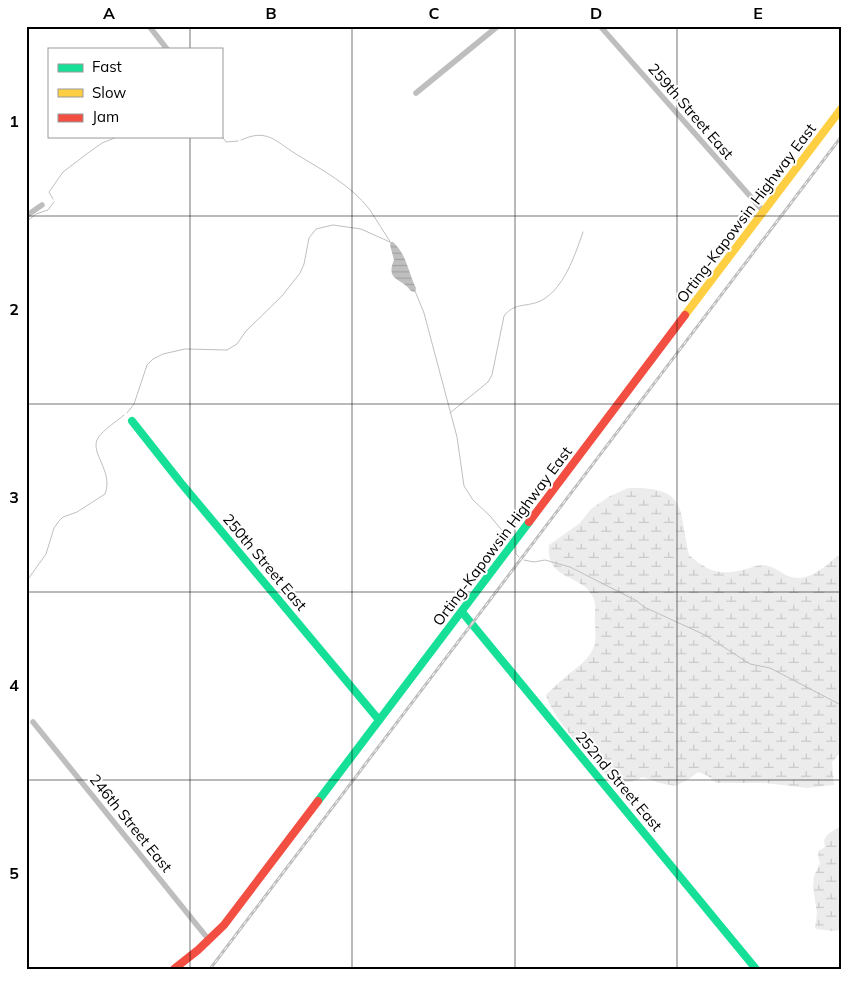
<svg xmlns="http://www.w3.org/2000/svg" width="867" height="995" font-family="Mulish,sans-serif">
<style>
.wetland{fill:url(#wetland-marsh)}
.water{fill:url(#water-rules)}
.lines{fill:none;stroke-linecap:round;stroke-linejoin:round}
.stream{stroke:#bfbfbf;stroke-width:1}
.street{stroke:#bebebe;stroke-width:5.5}
.fast{stroke:#16e098;stroke-width:8}
.slow{stroke:#ffcf43;stroke-width:8}
.jam{stroke:#f24e42;stroke-width:8}
.rail-casing{stroke:#bebebe;stroke-width:3}
.rail{stroke:#fff;stroke-width:1;stroke-dasharray:4;stroke-linecap:butt}
.grid{fill:none;stroke:#000;stroke-width:1;stroke-opacity:0.55}
.labels{text-anchor:middle;dominant-baseline:central;stroke-width:4;stroke-linejoin:round;paint-order:stroke}
.street-label{font-size:15px;fill:#000;stroke:#fff}
.neatline{fill:none;stroke:#000;stroke-width:2}
.grid-label{font-size:16px;text-anchor:middle;font-weight:bold;fill:#000}
</style>
<defs>
<pattern id="wetland-marsh" width="20" height="14" patternUnits="userSpaceOnUse" patternTransform="scale(1.25)"><rect width="20" height="14" fill="#ececec"/><path d="M1 5h8M5 5V1M11 12h8M15 12V8" fill="none" stroke="#c9c9c9"/></pattern>
<pattern id="water-rules" width="6" height="5" patternUnits="userSpaceOnUse" patternTransform="scale(1.25)"><rect width="6" height="5" fill="#bfbfbf"/><path d="M0 2.5h6" fill="none" stroke="#a2a2a2"/></pattern>
</defs>
<rect width="100%" height="100%" fill="#fff"/>
<g class="wetland">
<path d="M628,488C688,487 678,507 689,555C706,570 718,576 742,570C748,569 754,566 761,565C771,565 777,570 786,575C805,585 824,568 837,556L841,557V752L832,762L834,785L807,788L766,783H716L708,776L698,772L689,779L676,786L660,783L643,777L631,782H619L607,777C590,756 553,720 546,695C552,689 557,684 563,679C574,669 586,663 593,649C597,641 595,632 595,623C594,614 597,605 593,597C582,573 545,581 549,545L580,523L591,509L610,496Z"/>
<path d="M841,826V930L833,931L817,929L815,928L817,913L813,887L814,876L820,863L818,856L819,851L825,847L824,840L828,834Z"/>
</g>
<path class="water" d="M391,242H393C407,255 408,272 416,288L415,292L411,291C402,278 385,281 394,260L390,245Z"/>
<g class="lines">
<g class="stream">
<path d="M221,135L226,142L238,141"/>
<path d="M241,140C267,128 275,141 296,154C322,170 351,185 370,210C377,221 384,232 391,243"/>
<path d="M53,199L49,192L63,172L88,153L102,143L117,137L132,136"/>
<path d="M26,222L36,214L48,210L54,202"/>
<path d="M415,291L424,313L457,437L464,486L473,500L490,516L510,540"/>
<path d="M127,413L134,404L147,365L153,359L163,354L185,349L227,350L237,344L246,331L282,296L300,273L304,264L309,238L316,229L333,225L361,229L390,242"/>
<path d="M450,413L488,382L492,375L504,316C514,303 524,307 538,302C563,292 575,255 583,232"/>
<path d="M516,546V554L519,557"/>
<path d="M524,560L534,562L545,560L570,567L637,601L644,607L705,635L750,664L770,668L841,705"/>
<path d="M26,582L46,554L54,528L59,521L63,517L77,512L105,494C114,471 89,453 98,438C104,429 116,422 124,415"/>
</g>
<g class="street">
<path d="M149,26L167,49"/>
<path d="M600,26L764,212"/>
<path d="M416,93L498,26"/>
<path d="M26,216L42,205"/>
<path d="M33,722L209,940"/>
</g>
<g class="fast">
<path d="M132,421L181,483L379,720"/>
<path d="M462,612L756,969"/>
<path d="M318,801L529,522"/>
</g>
<path class="slow" d="M685,315L841,109"/>
<g class="jam">
<path d="M529,522L685,315"/>
<path d="M174,969L198,950L224,925L318,801"/>
</g>
<g class="rail-casing">
<path id="rail" d="M210,969L841,137"/>
</g>
<use href="#rail" class="rail"/>
</g>
<path class="grid" d="M190,26V49M352,26V969M515,26V969M677,26V969M190,136V969M26,216H841M26,404H841M26,592H841M26,780H841"/>
<g class="labels">
<g class="street-label">
<text transform="translate(691 111) rotate(49)">259th Street East</text>
<text transform="translate(746 213) rotate(-53)">Orting-Kapowsin Highway East</text>
<text transform="translate(502 536) rotate(-53)">Orting-Kapowsin Highway East</text>
<text transform="translate(265 562) rotate(50)">250th Street East</text>
<text transform="translate(619 781) rotate(50)">252nd Street East</text>
<text transform="translate(131 823) rotate(51)">246th Street East</text>
</g>
</g>
<rect width="867" height="995" fill="none" stroke="#ffffff" stroke-width="55"/>
<rect x="48" y="48" width="175" height="90" fill="#ffffff" stroke="#999999"/>
<rect x="58" y="64" width="25" height="8" fill="#16e098" stroke="#999999"/>
<text x="92" y="72" font-size="15" fill="#000000">Fast</text>
<rect x="58" y="89" width="25" height="8" fill="#ffcf43" stroke="#999999"/>
<text x="92" y="98" font-size="15" fill="#000000">Slow</text>
<rect x="58" y="114" width="25" height="8" fill="#f24e42" stroke="#999999"/>
<text x="92" y="122" font-size="15" fill="#000000">Jam</text>
<rect x="28" y="28" width="812" height="940" class="neatline"/>
<g class="grid-label">
<text x="109" y="19">A</text>
<text x="271" y="19">B</text>
<text x="434" y="19">C</text>
<text x="596" y="19">D</text>
<text x="758" y="19">E</text>
<text x="14" y="127">1</text>
<text x="14" y="315">2</text>
<text x="14" y="503">3</text>
<text x="14" y="691">4</text>
<text x="14" y="879">5</text>
</g>
</svg>
